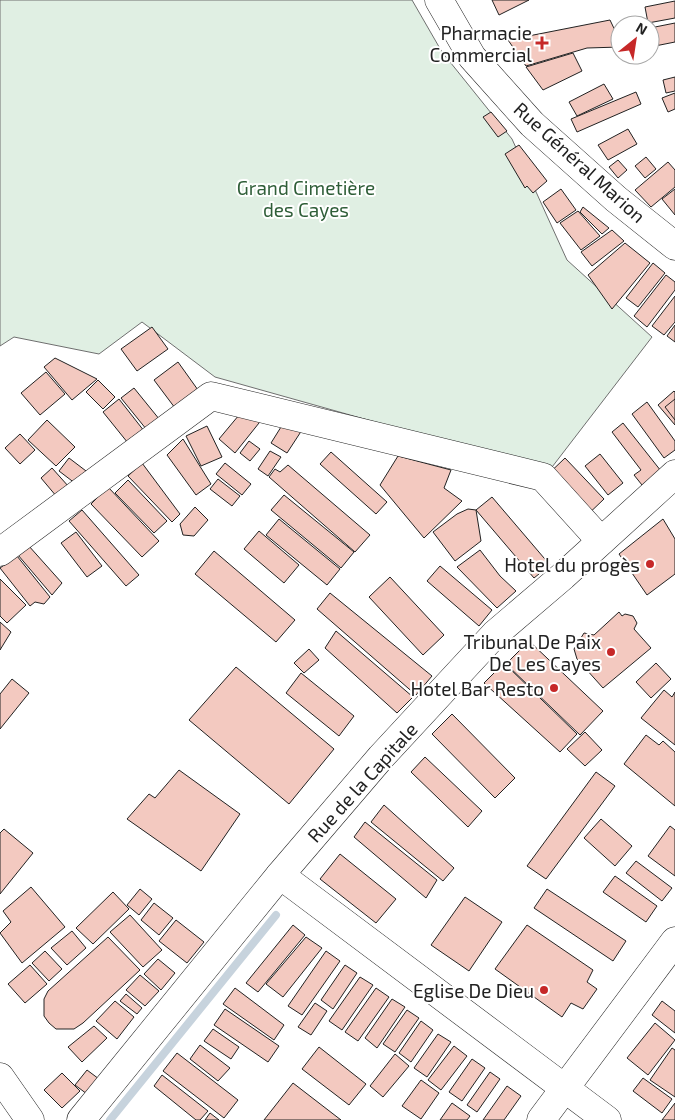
<svg xmlns="http://www.w3.org/2000/svg" width="675" height="1120" font-family="'Exo 2',sans-serif">
<style>
.green{fill:#e0efe3;stroke:#6f6f6f}
.lines{fill:none;stroke-linecap:round;stroke-linejoin:round}
.stream{stroke:#c7d3dd;stroke-width:8}
.building{fill:#f3c9c0;stroke:#222}
.minor-casing{stroke:#222;stroke-width:29}
.minor{stroke:#fff;stroke-width:28}
.poi-dot{fill:#c62828;stroke:#fff;stroke-width:2}
.labels{text-anchor:middle;dominant-baseline:central;stroke-width:4;stroke-linejoin:round;paint-order:stroke}
.poi-label{font-size:19px;fill:#222;stroke:#fff;text-anchor:end}
.street-label{font-size:19px;fill:#222;stroke:#fff}
.park-label{font-size:19px;fill:#2f5e38;stroke:#fff}
</style>
<rect width="100%" height="100%" fill="#fff"/>
<path class="green" d="M0,0H412L442,52L512,139L567,260L652,337L549,471L215,377L142,322L99,354L14,337L0,346Z"/>
<g class="lines">
<path class="stream" d="M110,1120L276,915"/>
</g>
<g class="building">
<path d="M492,0H529L499,15Z"/>
<path d="M675,1V18L648,23L645,7Z"/>
<path d="M610,20L620,41V47L587,48L526,66L508,40Z"/>
<path d="M675,23V42L650,47V28Z"/>
<path d="M573,53L582,71L543,90L526,67Z"/>
<path d="M675,77V91L666,93L663,80Z"/>
<path d="M604,84L613,99L577,116L569,102Z"/>
<path d="M636,92L641,104L577,132L571,119Z"/>
<path d="M675,93V109L668,112L662,98Z"/>
<path d="M491,112L507,131L498,137L483,117Z"/>
<path d="M628,129L637,144L608,160L598,145Z"/>
<path d="M519,145L547,181L533,193L527,186L525,188L505,154Z"/>
<path d="M646,157L656,169L645,178L635,166Z"/>
<path d="M618,160L627,170L618,178L609,167Z"/>
<path d="M668,162L675,170V187L651,207L635,190Z"/>
<path d="M561,189L576,210L557,223L543,202Z"/>
<path d="M675,189V215L662,199Z"/>
<path d="M583,207L609,228L602,234L580,212Z"/>
<path d="M578,211L600,236L581,250L560,223Z"/>
<path d="M612,230L624,241L592,266L581,252Z"/>
<path d="M625,243L650,263L612,309L588,275Z"/>
<path d="M653,263L665,273L638,307L626,298Z"/>
<path d="M666,275L675,282V290L647,327L634,316Z"/>
<path d="M675,296V322L664,335L652,326Z"/>
<path d="M675,325V342L667,336Z"/>
<path d="M152,327L168,349L137,371L121,349Z"/>
<path d="M55,358L97,379L72,400L44,367Z"/>
<path d="M178,362L198,390L175,408L154,380Z"/>
<path d="M46,372L65,394L40,415L21,393Z"/>
<path d="M98,380L115,397L103,409L86,392Z"/>
<path d="M134,388L164,425L151,435L121,398Z"/>
<path d="M674,391L675,392V425L658,405Z"/>
<path d="M119,399L148,436L132,448L103,412Z"/>
<path d="M675,399V420L665,407Z"/>
<path d="M647,402L675,441V450L664,458L632,414Z"/>
<path d="M239,415L263,418L235,453L219,439Z"/>
<path d="M286,419L302,430L287,453L271,443Z"/>
<path d="M47,420L75,447L56,466L28,440Z"/>
<path d="M623,423L661,471L642,485L634,475L641,470L612,432Z"/>
<path d="M207,426L222,457L201,466L186,436Z"/>
<path d="M20,434L35,450L20,464L5,448Z"/>
<path d="M183,439L211,484L196,495L167,455Z"/>
<path d="M249,441L260,449L250,461L240,453Z"/>
<path d="M270,451L281,457L268,476L258,469Z"/>
<path d="M331,452L387,502L376,514L320,464Z"/>
<path d="M600,454L623,483L608,495L585,466Z"/>
<path d="M398,456L451,470L444,488L462,501L424,538L380,485Z"/>
<path d="M69,458L90,474L80,487L59,471Z"/>
<path d="M565,458L604,499L582,520L542,480Z"/>
<path d="M142,463L180,514L172,522L128,476Z"/>
<path d="M225,463L251,484L242,495L216,474Z"/>
<path d="M288,465L370,535L355,552L269,477L275,469L280,472Z"/>
<path d="M52,468L69,487L57,497L41,478Z"/>
<path d="M218,479L240,496L232,506L210,489Z"/>
<path d="M128,480L167,521L154,533L115,493Z"/>
<path d="M108,487L159,541L142,557L91,504Z"/>
<path d="M284,495L354,552L341,568L271,510Z"/>
<path d="M492,497L550,565L534,578L476,510Z"/>
<path d="M195,507L208,520L194,536L183,535L180,524Z"/>
<path d="M468,509L476,510L481,541L455,561L433,532L457,514Z"/>
<path d="M82,510L139,575L126,586L69,521Z"/>
<path d="M279,519L340,569L327,585L266,535Z"/>
<path d="M663,519L675,539V574L647,595L619,554Z"/>
<path d="M259,531L299,565L284,583L244,549Z"/>
<path d="M76,532L102,566L87,577L61,543Z"/>
<path d="M28,545L62,583L52,595L18,555Z"/>
<path d="M480,550L500,576L516,591L497,608L457,567Z"/>
<path d="M214,551L295,620L276,642L195,574Z"/>
<path d="M17,556L50,597L44,604L35,602L30,606L0,568Z"/>
<path d="M440,566L492,610L479,626L427,581Z"/>
<path d="M390,577L444,635L423,655L369,597Z"/>
<path d="M0,579L26,605L7,623L0,616Z"/>
<path d="M330,593L432,676L416,695L317,609Z"/>
<path d="M619,612L622,616L625,614L633,616L637,623L634,629L651,648L603,688L577,659L574,649L584,633L594,635Z"/>
<path d="M0,622L11,632L0,650Z"/>
<path d="M336,631L413,697L397,713L325,648Z"/>
<path d="M529,641L603,711L580,735L506,664Z"/>
<path d="M309,649L319,660L304,673L294,663Z"/>
<path d="M504,663L577,734L560,752L484,683Z"/>
<path d="M656,663L671,679L651,698L636,682Z"/>
<path d="M236,667L334,749L289,804L189,720Z"/>
<path d="M301,673L354,716L339,736L286,693Z"/>
<path d="M12,679L29,693L0,729V694Z"/>
<path d="M664,690L672,697L675,692V745L641,718Z"/>
<path d="M452,714L515,778L495,798L432,734Z"/>
<path d="M585,732L602,750L585,766L567,749Z"/>
<path d="M646,735L659,745L663,741L675,752V806L624,764Z"/>
<path d="M425,757L482,811L468,827L411,772Z"/>
<path d="M179,770L240,814L201,871L127,819L149,794L155,798Z"/>
<path d="M596,772L615,786L546,879L527,866Z"/>
<path d="M384,805L454,868L443,881L371,822Z"/>
<path d="M601,819L632,846L615,866L584,838Z"/>
<path d="M365,822L437,880L426,898L354,837Z"/>
<path d="M670,826L675,830V876L648,856Z"/>
<path d="M4,829L33,853L0,894V833Z"/>
<path d="M340,854L396,899L376,923L320,879Z"/>
<path d="M636,861L672,888L662,901L626,873Z"/>
<path d="M615,876L657,906L646,922L603,892Z"/>
<path d="M31,887L65,927L22,963L0,933L11,922L3,911Z"/>
<path d="M140,889L152,899L139,915L127,905Z"/>
<path d="M547,889L626,941L613,961L534,908Z"/>
<path d="M113,892L129,909L93,944L76,928Z"/>
<path d="M465,897L502,922L469,971L431,945Z"/>
<path d="M154,903L173,918L159,935L141,920Z"/>
<path d="M130,915L162,950L143,967L110,932Z"/>
<path d="M176,920L204,942L187,963L159,941Z"/>
<path d="M293,925L305,935L258,992L246,983Z"/>
<path d="M527,925L593,970L587,982L597,989L583,1009L571,1003L562,1017L495,969Z"/>
<path d="M72,931L86,948L67,965L51,948Z"/>
<path d="M108,937L140,970L83,1023L74,1029H56L49,1023L44,1016V999L48,991Z"/>
<path d="M306,937L322,948L283,997L266,984Z"/>
<path d="M45,951L62,969L49,981L32,963Z"/>
<path d="M326,951L340,961L302,1015L288,1006Z"/>
<path d="M158,959L175,973L161,990L144,974Z"/>
<path d="M30,965L47,984L25,1003L8,984Z"/>
<path d="M345,965L357,973L333,1009L321,1000Z"/>
<path d="M140,975L159,991L145,1006L126,990Z"/>
<path d="M360,977L373,985L342,1030L329,1021Z"/>
<path d="M235,988L284,1025L274,1040L223,1004Z"/>
<path d="M376,988L389,997L358,1041L345,1032Z"/>
<path d="M126,994L142,1008L137,1014L120,1001Z"/>
<path d="M392,999L405,1007L377,1048L365,1038Z"/>
<path d="M115,1001L134,1017L117,1039L96,1021Z"/>
<path d="M662,1001L675,1011V1033L652,1015Z"/>
<path d="M315,1003L327,1011L311,1035L298,1027Z"/>
<path d="M225,1009L279,1046L268,1062L214,1025Z"/>
<path d="M407,1010L419,1018L395,1052L383,1044Z"/>
<path d="M421,1021L433,1030L411,1062L399,1053Z"/>
<path d="M655,1023L675,1040L648,1075L627,1058Z"/>
<path d="M94,1026L107,1038L82,1062L68,1047Z"/>
<path d="M213,1029L239,1047L231,1059L204,1041Z"/>
<path d="M438,1034L451,1042L427,1077L414,1068Z"/>
<path d="M200,1045L230,1068L218,1081L190,1059Z"/>
<path d="M454,1046L467,1056L441,1090L428,1080Z"/>
<path d="M319,1047L366,1084L349,1105L302,1069Z"/>
<path d="M672,1048L675,1050V1097L650,1080Z"/>
<path d="M177,1053L238,1100L224,1118L163,1071Z"/>
<path d="M395,1054L409,1066L383,1097L370,1086Z"/>
<path d="M472,1059L485,1068L462,1101L449,1092Z"/>
<path d="M87,1070L99,1079L87,1094L75,1085Z"/>
<path d="M490,1072L500,1079L477,1112L467,1105Z"/>
<path d="M62,1073L80,1091L62,1108L44,1090Z"/>
<path d="M162,1075L208,1111L200,1120H196L154,1086Z"/>
<path d="M643,1078L672,1099L662,1113L633,1091Z"/>
<path d="M421,1080L439,1093L421,1119L402,1106Z"/>
<path d="M293,1083L341,1120H264Z"/>
<path d="M507,1086L521,1096L504,1120H483Z"/>
<path d="M452,1103L470,1116L467,1120H440Z"/>
<path d="M675,1103V1120H662Z"/>
<path d="M210,1113L219,1120H205Z"/>
</g>
<g class="lines">
<g class="minor-casing">
<g id="minor">
<path d="M439,0L472,57L532,124L616,199L675,246"/>
<path d="M0,552L211,396L543,477L601,541"/>
<path d="M280,875L607,1120"/>
<path d="M0,1077L30,1120"/>
<path d="M81,1120L280,875L381,757L495,634L563,576L675,474"/>
<path d="M541,1120L675,941"/>
</g>
</g>
<use href="#minor" class="minor"/>
</g>
<g class="poi-dot">
<path d="M539.5 35.5h5v5h5v5h-5v5h-5v-5h-5v-5h5z"/>
<circle cx="650" cy="564" r="5"/>
<circle cx="611" cy="652" r="5"/>
<circle cx="554" cy="688" r="5"/>
<circle cx="544" cy="990" r="5"/>
</g>
<g class="labels">
<g class="poi-label">
<text x="532" y="32">Pharmacie<tspan x="532" dy="22">Commercial</tspan></text>
<text x="640" y="564">Hotel du progès</text>
<text x="601" y="641">Tribunal De Paix<tspan x="601" dy="22">De Les Cayes</tspan></text>
<text x="544" y="688">Hotel Bar Resto</text>
<text x="534" y="990">Eglise De Dieu</text>
</g>
<g class="street-label">
<text transform="translate(580 162) rotate(42)">Rue Général Marion</text>
<text transform="translate(362 782) rotate(-48)">Rue de la Capitale</text>
</g>
<g class="park-label">
<text x="306" y="187">Grand Cimetière<tspan x="306" dy="22">des Cayes</tspan></text>
</g>
</g>
<g transform="translate(635 40) rotate(30)"><circle r="24" fill="#ffffff" stroke="#a7a7a7"/>
<path d="M0-4L9 19L0 12L-9 19Z" fill="#c62828"/>
<text y="-8" font-size="14" font-weight="bold" text-anchor="middle" fill="#222222">N</text>
</g>
</svg>
